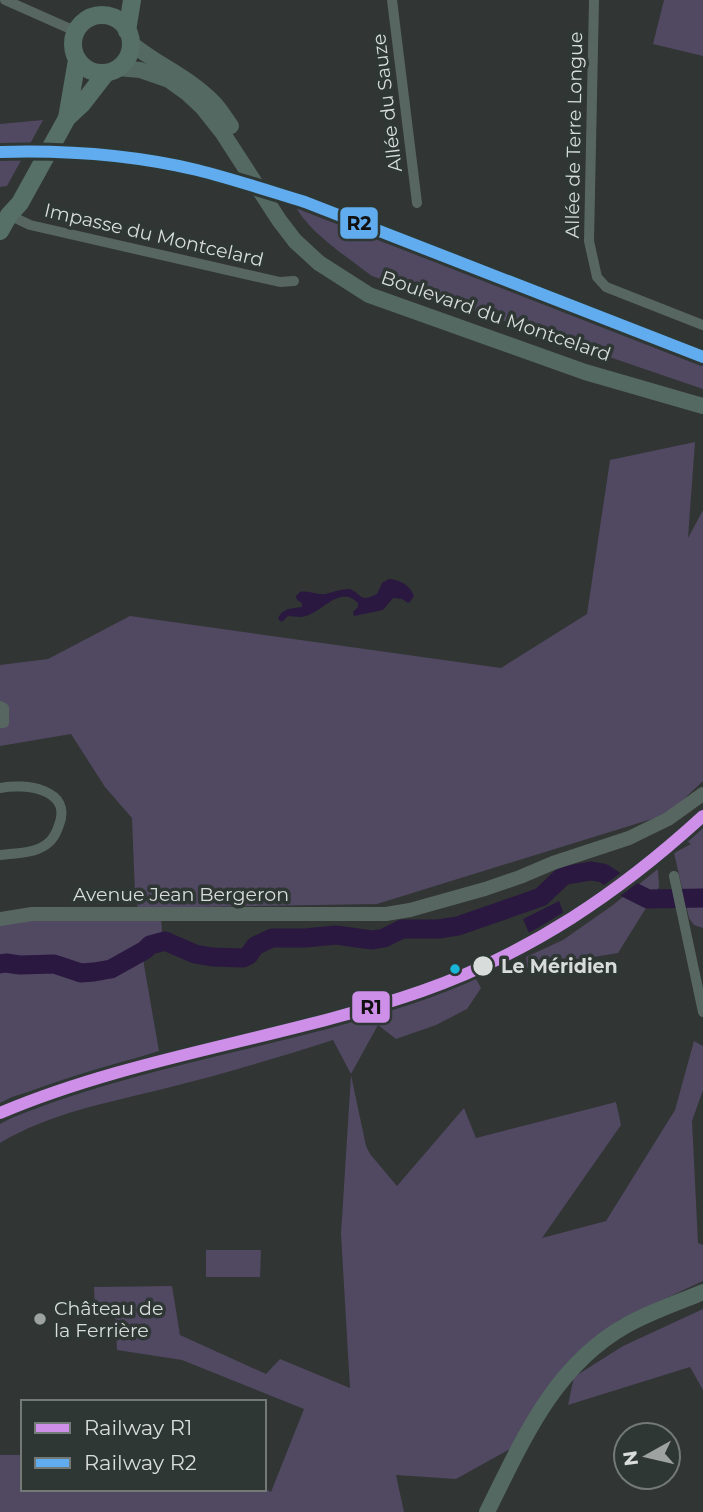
<svg xmlns="http://www.w3.org/2000/svg" width="703" height="1512" font-family="Montserrat,sans-serif">
<style>
.green{fill:#514862}
.water{fill:#2a1840}
.lines{fill:none;stroke-linecap:round;stroke-linejoin:round}
.river{stroke:#2a1840;stroke-width:19}
.minor{stroke:#576660;stroke-width:10}
.tertiary{stroke:#576660;stroke-width:14}
.secondary{stroke:#546962;stroke-width:16}
.primary{stroke:#566f67;stroke-width:18}
.rail-1-casing{stroke:#2f3734;stroke-width:18}
.rail-2-casing{stroke:#2f3734;stroke-width:18}
.rail-1{stroke:#ce8fe9;stroke-width:12}
.rail-2{stroke:#60acee;stroke-width:12}
.stop-dot{fill:#d8dddb;stroke:#2f3734;stroke-width:2.5}
.bus-dot{fill:#1ab6d8;stroke:#2f3734;stroke-width:2.5}
.poi-dot{fill:#9ea2a0;stroke:#2f3734;stroke-width:2.5}
.labels{text-anchor:middle;dominant-baseline:central;stroke-width:7;stroke-linejoin:round;paint-order:stroke}
.street-label{font-size:19px;fill:#d8dddb;stroke:#2f3734}
.stop-label{font-size:19px;font-weight:bold;fill:#d8dddb;stroke:#2f3734;text-anchor:start}
.poi-label{font-size:19px;fill:#d8dddb;stroke:#2f3734;text-anchor:start}
.line-badge{stroke:#2f3734;stroke-width:2.5}
.pale-badge-label{font-size:19px;text-anchor:middle;font-weight:bold;fill:#111}
</style>
<rect width="100%" height="100%" fill="#313533"/>
<g class="green">
<path d="M664,0H703V56L653,44Z"/>
<path d="M43,120L7,186L0,187V124Z"/>
<path d="M294,204L703,365V389L372,276C347,257 308,232 294,204Z"/>
<path d="M695,442L688,538L703,510V781L668,814L377,904L138,908L135,894L132,818L105,787L71,734L0,746V665L48,659L130,616L501,668L587,614L610,460Z"/>
<path d="M703,824V928L694,925L689,918L674,853L691,844L685,840Z"/>
<path d="M658,869L659,887L618,953L527,968L526,957L563,940L613,905Z"/>
<path d="M161,913L162,935L142,944L144,965L159,1051L12,1097L0,1103V926L32,914Z"/>
<path d="M475,977L481,988L467,1009L436,1025L396,1039L378,1025L351,1074L333,1040C277,1058 220,1075 163,1089C107,1103 50,1113 0,1143V1124L30,1108L87,1090L170,1067L358,1019L378,1024L384,1011L437,994Z"/>
<path d="M694,1041L703,1046V1090L692,1121L698,1243L703,1245V1281L619,1320L560,1382L521,1443L456,1479L396,1475L404,1512H0V1455H23V1489H264V1488L271,1492L304,1409L182,1360L117,1350L115,1314L95,1310L94,1287L172,1286L180,1335L266,1374L280,1359L350,1388L341,1234L351,1075L366,1146L370,1154L397,1186L464,1108L476,1138L616,1102L621,1125L542,1238L606,1221L675,1110Z"/>
<path d="M206,1250H261L260,1277H206Z"/>
<path d="M703,1309V1390L690,1367L568,1405L574,1377L623,1346Z"/>
</g>
<g class="water">
<path d="M389,579C400,580 410,585 414,596L410,602L408,603L402,599L393,598L383,610L354,616L353,612L358,607V603C340,585 325,610 306,616C300,618 294,616 288,616L282,622L278,619C283,607 292,609 302,607V603L297,600L296,596L300,592C308,590 316,595 325,594C334,592 341,589 350,589C363,595 360,603 377,594L382,583Z"/>
<path d="M559,901L564,914L529,933L523,919Z"/>
</g>
<g class="lines">
<path class="river" d="M0,964L6,963L20,965L54,964L81,973L94,972L111,969L145,950L150,945L165,941L195,954L212,957L243,958L249,955L255,946L272,938H305L336,935L372,940L384,938L402,929H438L458,926L541,897L562,877L567,875L591,871L603,873L624,887L648,899L703,898"/>
<g class="minor">
<path d="M5,0L75,31"/>
<path d="M392,0L417,203"/>
<path d="M594,0L589,241L597,277L606,287L703,325"/>
<path d="M9,215L30,225L280,282L294,281"/>
<path d="M0,706L4,708V723H0"/>
<path d="M0,788C25,783 73,789 59,825C55,837 50,844 38,849C27,854 12,853 0,855"/>
<path d="M674,876L703,1012"/>
</g>
<path class="tertiary" d="M0,919L32,914H386L410,910L485,889L520,877L553,863L629,838L668,819L703,794"/>
<g class="secondary">
<path d="M131,43C157,65 191,78 215,104C221,111 226,119 231,126"/>
<path d="M118,68L140,70L169,80L187,93L203,108L222,132L279,220L295,241L319,263L369,295L585,372L703,406"/>
<path d="M487,1512C522,1442 553,1367 625,1326C649,1312 677,1303 703,1292"/>
</g>
<g class="primary">
<circle cx="102" cy="44" r="29"/>
<path d="M127,31L132,0"/>
<path d="M67,118L77,60"/>
<path d="M0,231L9,215L20,203L67,118L82,104L106,73"/>
</g>
<g class="rail-1-casing">
<path id="rail-1" d="M0,1113C134,1056 284,1039 422,991C530,953 619,893 703,816"/>
</g>
<g class="rail-2-casing">
<path id="rail-2" d="M0,152C66,150 133,155 197,170C233,179 269,191 305,202L703,357"/>
</g>
<use href="#rail-1" class="rail-1"/>
<use href="#rail-2" class="rail-2"/>
</g>
<circle class="stop-dot" cx="483" cy="966" r="11"/>
<circle class="bus-dot" cx="455" cy="969" r="6"/>
<circle class="poi-dot" cx="40" cy="1319" r="7"/>
<g class="labels">
<g class="street-label">
<text transform="translate(387 103) rotate(-97)">Allée du Sauze</text>
<text transform="translate(574 135) rotate(-89)">Allée de Terre Longue</text>
<text transform="translate(154 235) rotate(13)">Impasse du Montcelard</text>
<text transform="translate(496 316) rotate(19)">Boulevard du Montcelard</text>
<text x="181" y="894">Avenue Jean Bergeron</text>
</g>
<g class="stop-label">
<text x="501" y="966">Le Méridien</text>
</g>
<g class="poi-label">
<text x="54" y="1308">Château de<tspan x="54" dy="22">la Ferrière</tspan></text>
</g>
</g>
<g class="line-badge">
<rect x="339" y="206" width="40" height="34" rx="7" fill="#60acee"/>
<rect x="351" y="990" width="40" height="34" rx="7" fill="#ce8fe9"/>
</g>
<g class="pale-badge-label">
<text x="359" y="230">R2</text>
<text x="371" y="1014">R1</text>
</g>
<rect x="21" y="1400" width="245" height="91" fill="#2f3734" stroke="#737977" stroke-width="2"/>
<rect x="35" y="1423" width="35" height="10" fill="#ce8fe9" stroke="#737977" stroke-width="2"/>
<text x="84" y="1435" font-size="21" fill="#d8dddb">Railway R1</text>
<rect x="35" y="1458" width="35" height="10" fill="#60acee" stroke="#737977" stroke-width="2"/>
<text x="84" y="1470" font-size="21" fill="#d8dddb">Railway R2</text>
<g transform="translate(647 1456) rotate(262)"><circle r="33" fill="#2f3734" stroke="#737977" stroke-width="2"/>
<path d="M0-5L12 26L0 18L-12 26Z" fill="#9ea2a0"/>
<text y="-10" font-size="19" font-weight="bold" text-anchor="middle" fill="#d8dddb">N</text>
</g>
</svg>
